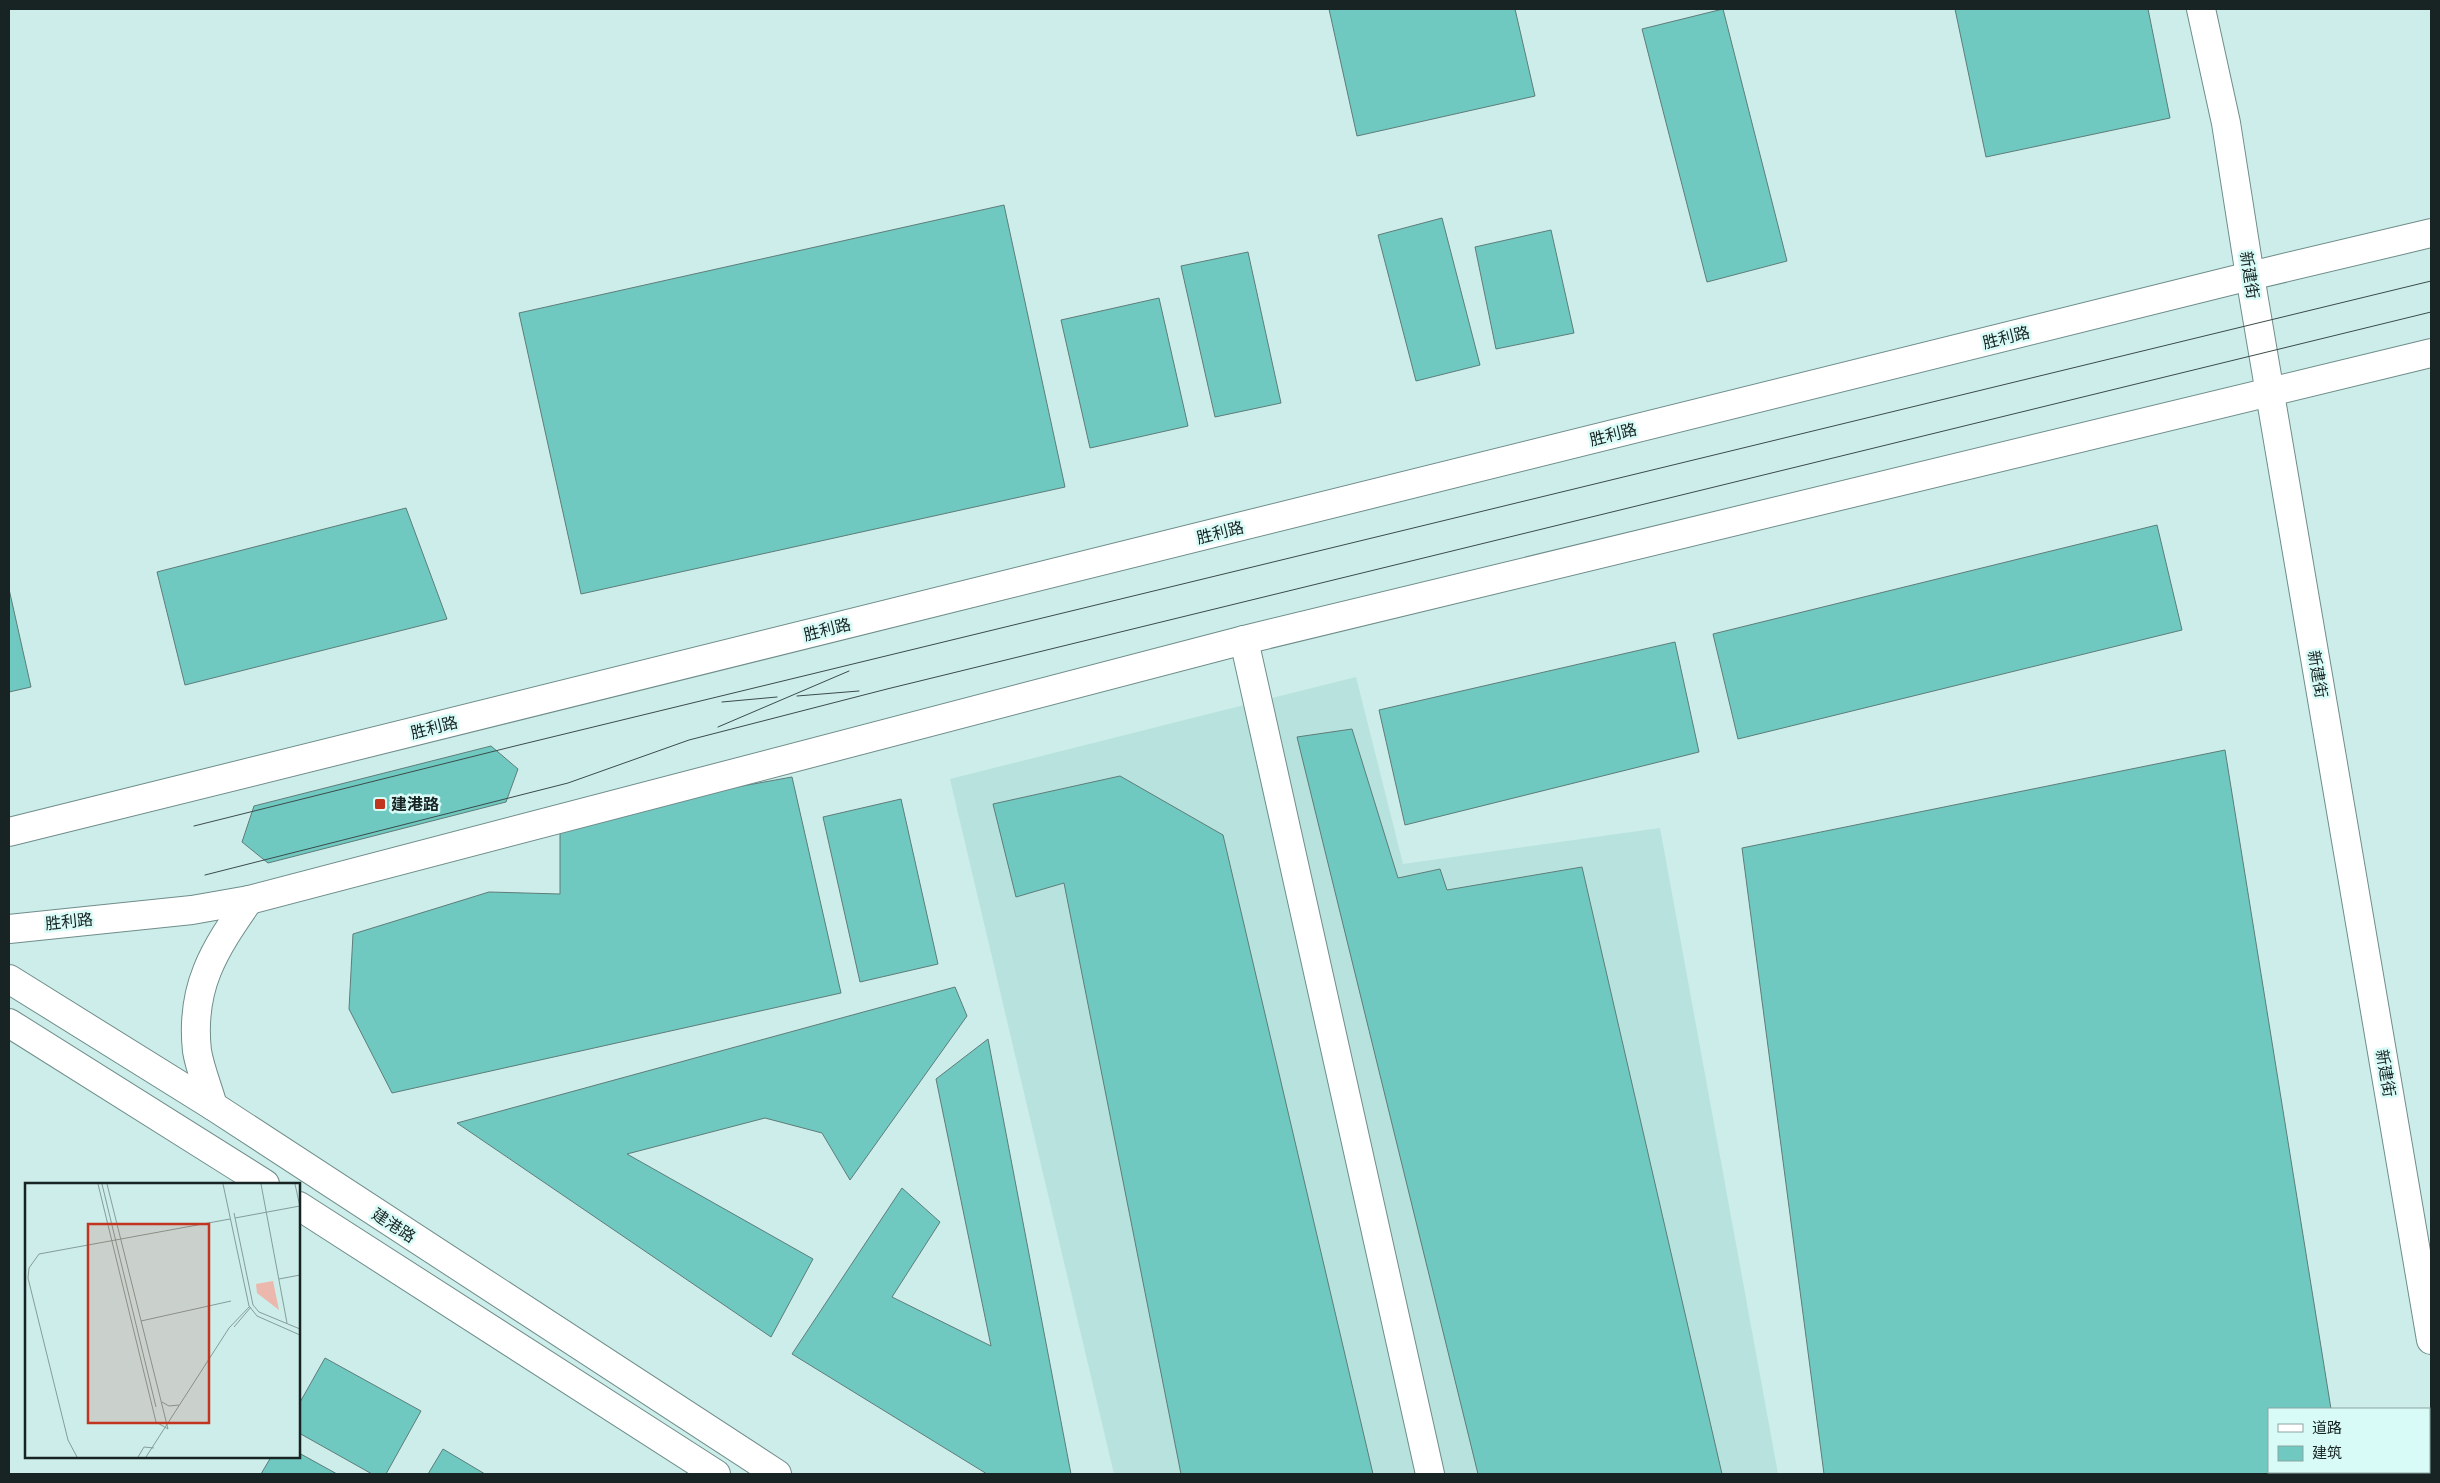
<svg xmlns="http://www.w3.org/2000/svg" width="2440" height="1483" font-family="'Open Sans','Noto Sans SC',sans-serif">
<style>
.built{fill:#b8e2dd}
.building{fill:#6fc9c1;stroke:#5e7d79}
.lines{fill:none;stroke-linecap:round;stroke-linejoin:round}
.minor-casing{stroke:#6f8d8a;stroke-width:30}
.major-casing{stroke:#6f8d8a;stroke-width:30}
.minor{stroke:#fff;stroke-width:28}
.major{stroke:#fff;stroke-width:28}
.tram{stroke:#3b4c4a;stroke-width:1}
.poi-dot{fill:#c13520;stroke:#d9fbf7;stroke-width:2}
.labels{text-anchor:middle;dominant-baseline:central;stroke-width:5;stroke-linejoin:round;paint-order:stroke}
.street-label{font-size:16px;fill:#172423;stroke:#d9fbf7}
.poi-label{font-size:16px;font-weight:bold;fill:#172423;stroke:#d9fbf7;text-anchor:start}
.inset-road{fill:none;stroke:#849d9a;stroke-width:1}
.view{fill:#c13520;fill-opacity:0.15;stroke:#c13520;stroke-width:2.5}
.inset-edge{fill:none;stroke:#172423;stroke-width:2.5}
</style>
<rect width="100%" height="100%" fill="#ccedea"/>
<path class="built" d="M1356,677L1403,864L1660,828L1778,1474H1114L950,779Z"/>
<g class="building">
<path d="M1329,9H1515L1535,96L1357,136Z"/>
<path d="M1723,9L1787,261L1707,282L1642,29Z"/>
<path d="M1955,9H2148L2170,118L1986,157Z"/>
<path d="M1004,205L1065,487L581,594L519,313Z"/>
<path d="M1442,218L1480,365L1416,381L1378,235Z"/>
<path d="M1551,230L1574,333L1496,349L1475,247Z"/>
<path d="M1248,252L1281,403L1215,417L1181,266Z"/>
<path d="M1159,298L1188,426L1090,448L1061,320Z"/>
<path d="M406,508L447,619L185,685L157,572Z"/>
<path d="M2157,525L2182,630L1738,739L1713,634Z"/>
<path d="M9,589L31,687L9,692Z"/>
<path d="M1675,642L1699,752L1405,825L1379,710Z"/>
<path d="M1352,729L1398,878L1440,869L1447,890L1582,867L1722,1474H1478L1297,737Z"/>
<path d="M491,746L518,769L506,802L268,863L242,842L254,806Z"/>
<path d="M2225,750L2331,1409H2269V1472H2341L2342,1474H1824L1742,848Z"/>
<path d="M1120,776L1223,835L1373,1474H1181L1064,883L1016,897L993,804Z"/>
<path d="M792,777L841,993L392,1093L349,1009L353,934L489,892L560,894V819Z"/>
<path d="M901,799L938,964L860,982L823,817Z"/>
<path d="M955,987L967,1016L850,1180L822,1133L765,1118L627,1154L813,1259L771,1337L457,1123Z"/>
<path d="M988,1039L1071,1474H987L792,1354L902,1188L940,1222L892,1297L991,1346L936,1079Z"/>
<path d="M325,1358L421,1411L386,1474H372L299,1433V1404Z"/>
<path d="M443,1449L485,1474H428Z"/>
<path d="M299,1453L337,1474H261L271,1457H299Z"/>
</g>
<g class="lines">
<g class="minor-casing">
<g id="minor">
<path d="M2201,9L2226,123L2250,276L2431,1340"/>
<path d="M1244,640L1430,1474"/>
<path d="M9,979L213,1106L777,1474"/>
<path d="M9,1023L265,1184"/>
<path d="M299,1206L716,1474"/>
</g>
</g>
<g class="major-casing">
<g id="major">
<path d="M9,832L2250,276L2431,233"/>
<path d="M9,929L192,910L249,900L1244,640L2431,353"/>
<path d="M213,1106C208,1088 200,1069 197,1051C190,987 214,950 249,900"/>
</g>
</g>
<use href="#minor" class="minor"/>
<use href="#major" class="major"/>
<g class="tram">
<path d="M797,696L859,691"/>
<path d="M722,702L777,697"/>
<path d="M718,727L849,671"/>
<path d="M194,826L515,746L2431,281"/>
<path d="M205,875L568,783L689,740L887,689L2431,312"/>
</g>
</g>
<rect class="poi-dot" x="374" y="798" width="12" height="12" rx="2.5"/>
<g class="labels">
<g class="street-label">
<text transform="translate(2250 275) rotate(81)">新建街</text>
<text transform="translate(2006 337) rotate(-14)">胜利路</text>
<text transform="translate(1613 434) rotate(-14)">胜利路</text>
<text transform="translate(1220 532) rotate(-14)">胜利路</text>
<text transform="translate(827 629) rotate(-14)">胜利路</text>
<text transform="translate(2318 674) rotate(80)">新建街</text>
<text transform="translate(434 727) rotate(-14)">胜利路</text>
<text transform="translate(69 921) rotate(-6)">胜利路</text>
<text transform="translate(2386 1073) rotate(80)">新建街</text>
<text transform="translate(394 1225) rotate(33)">建港路</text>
</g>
<g class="poi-label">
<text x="391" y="804">建港路</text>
</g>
</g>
<g transform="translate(25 1183)">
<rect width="275" height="275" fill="#ccedea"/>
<path d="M248,98L254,127L232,110L231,101Z" fill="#ecb7ac"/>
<path class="inset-road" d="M73,1L131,239L143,246M77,1L131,224M82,1L143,246M198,1L224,123L232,133L275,152M236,1L262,140M270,1L275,24M209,30L228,122L234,129L275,146M210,35L275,23M254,96L275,92M116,138L206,118M209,144L226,124M137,219L144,223L154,222M52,274L43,257L3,95L4,85L14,71L205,36M113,274L119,264L129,265M121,274L204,145L225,123"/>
<path class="view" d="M63,41H184V240H63Z"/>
<rect width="275" height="275" class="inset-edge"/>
</g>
<rect width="2440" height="1483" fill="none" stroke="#172423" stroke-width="20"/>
<rect x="2268" y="1408" width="162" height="65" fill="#d9fbf7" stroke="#8ba5a2"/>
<rect x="2278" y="1424" width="25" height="8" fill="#ffffff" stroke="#8ba5a2"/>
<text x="2312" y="1433" font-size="15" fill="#172423">道路</text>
<rect x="2278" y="1446" width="25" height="15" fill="#6fc9c1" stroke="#8ba5a2"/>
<text x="2312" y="1458" font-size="15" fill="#172423">建筑</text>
</svg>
